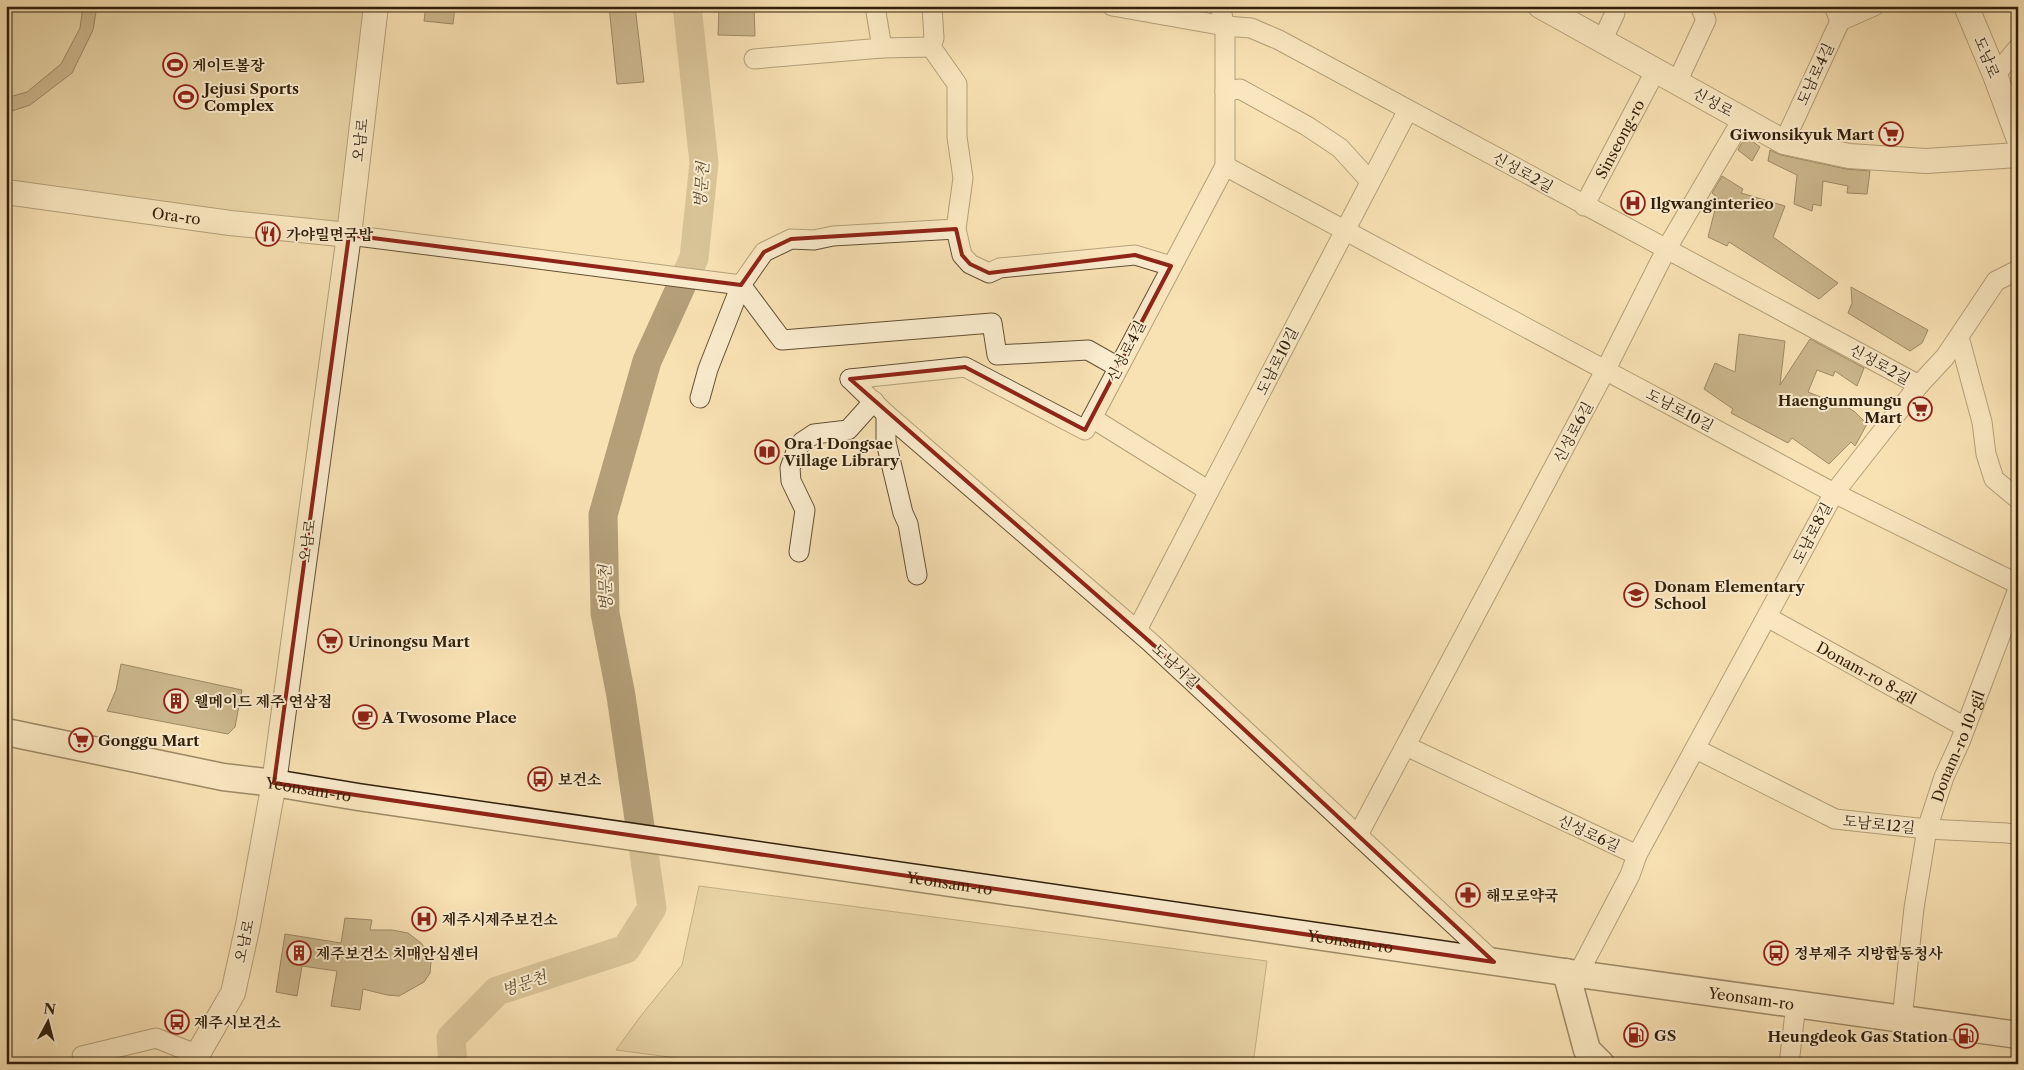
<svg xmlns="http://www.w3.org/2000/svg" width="2024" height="1070" font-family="'Libre Caslon Text','Noto Serif KR',serif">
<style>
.green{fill:#d6c096;stroke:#847050}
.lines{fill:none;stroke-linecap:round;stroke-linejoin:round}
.river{stroke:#b49f79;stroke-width:29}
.building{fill:#988461;stroke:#311f09}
.minor-casing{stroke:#635034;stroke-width:21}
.tertiary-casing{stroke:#635034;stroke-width:26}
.secondary-casing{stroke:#311f09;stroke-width:29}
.minor{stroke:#faecce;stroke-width:19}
.tertiary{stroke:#faecce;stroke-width:24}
.secondary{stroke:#faecce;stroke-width:26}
.marked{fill:none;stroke:#8f2418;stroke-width:4;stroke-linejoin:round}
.labels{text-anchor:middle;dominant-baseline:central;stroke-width:4;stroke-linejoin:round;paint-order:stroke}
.street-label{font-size:15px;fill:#311f09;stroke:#faecce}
.poi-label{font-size:15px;font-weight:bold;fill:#311f09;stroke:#faecce;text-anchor:start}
.water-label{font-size:16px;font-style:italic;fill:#5f4c30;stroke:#faecce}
</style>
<rect width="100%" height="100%" fill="#f8e1b3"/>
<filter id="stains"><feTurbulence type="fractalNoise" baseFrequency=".004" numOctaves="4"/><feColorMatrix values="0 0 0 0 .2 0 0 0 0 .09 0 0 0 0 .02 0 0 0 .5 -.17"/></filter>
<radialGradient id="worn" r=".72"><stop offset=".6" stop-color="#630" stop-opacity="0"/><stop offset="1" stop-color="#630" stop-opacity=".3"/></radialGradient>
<g class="green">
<path d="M6,6H376L349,235L6,188Z"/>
<path d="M699,886L1267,961L1253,1064H723L616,1050L640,1017L682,965Z"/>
</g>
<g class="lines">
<path class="river" d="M453,1064L451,1038L497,991L626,949L652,908L621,696L605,613L603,515L647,361L694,258L704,163L687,6"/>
</g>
<g class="building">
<path d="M83,6H97L93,30L72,73L30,105L6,113V98L27,92L61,64L80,28Z"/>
<path d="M426,6H455L453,24L424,21Z"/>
<path d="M609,6H635L644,82L617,84Z"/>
<path d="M719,6H754L755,36L718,35Z"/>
<path d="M1748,138L1760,147L1752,161L1738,150L1741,144Z"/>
<path d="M1770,150L1781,155L1846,169L1870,171L1867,194L1847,193L1848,186L1823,181L1821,206L1813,204L1812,211L1794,204L1797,175L1768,161Z"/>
<path d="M1722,176L1743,189L1741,193L1785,206L1773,237L1838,283L1819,299L1729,242L1727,246L1708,237L1718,198L1712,193Z"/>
<path d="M1851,287L1928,330L1922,343L1910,351L1848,313L1852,303Z"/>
<path d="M1739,334L1785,341L1780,385L1810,339L1864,368L1857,386L1835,371L1833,376L1817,370L1808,392L1838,404L1839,402L1855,412L1867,424L1855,446L1851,442L1829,464L1792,438L1788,443L1731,413L1733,409L1704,389L1715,363L1735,372Z"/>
<path d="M121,664L242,690L235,727L228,734L107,711L116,690Z"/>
<path d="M345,918L372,920L370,930H392L408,933L421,943L427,951L431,962L430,973L424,982L399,996L387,995L363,989L360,1010L331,1006L337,971L302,966L297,996L276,992L285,934L341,943Z"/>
</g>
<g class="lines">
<g class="minor-casing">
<g id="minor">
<path d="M875,6L882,48"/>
<path d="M932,6L934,38L931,47L957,84V137L963,178L956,229L962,255L970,264L989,273L1000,268L1135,255L1171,266"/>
<path d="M1112,6L1225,26L1251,28L1279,40L1919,385"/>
<path d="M1840,21L1874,6"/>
<path d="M1602,41L1615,13L1613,6"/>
<path d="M754,59L882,48L931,47"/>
<path d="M1995,75L2018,48"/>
<path d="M1677,82L1706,20L1700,6"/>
<path d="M1225,91L1240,89L1307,126L1340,148L1370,181"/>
<path d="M1784,142L1840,21L1834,6"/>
<path d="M1225,166L1834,493L2018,584"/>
<path id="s1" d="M1584,206L1656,70"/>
<path d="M349,235L741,285L782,340L992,323L997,355L1088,350L1118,367"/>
<path d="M1959,337L1982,422L1986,454L1994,479L2018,499"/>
<path d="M850,379L886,414L1149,641L1494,962"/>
<path d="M850,379L965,367L1085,430L1092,418"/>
<path d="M700,398L708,369L741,285L764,252L791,239L814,240L833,236L956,229"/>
<path d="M886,414V442L903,513L908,524L917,575"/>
<path d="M1209,491L1408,110"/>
<path d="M799,552L805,510L791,481L790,468L797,449L802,442L814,434L848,430L874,401"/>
<path id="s2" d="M1767,617L1965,727"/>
<path d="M1137,630L1209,491L1092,418L1225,166V26L1220,6"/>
<path d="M1406,746L1637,855"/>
<path d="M1696,749L1835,819L1927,829L2007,833L2018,835"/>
<path d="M1358,835L1605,371L1667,248L1743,118"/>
<path d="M1578,974L1630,875L1637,855L1834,493L1919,385L1945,357L1996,281L2018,270"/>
<path id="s3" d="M1902,1019L1914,908L1927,829L1944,777L1960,742L2018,589"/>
<path d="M82,1056L156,1038L198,1055"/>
<path d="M1789,1064L1796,1004"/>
</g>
</g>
<g class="tertiary-casing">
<g id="tertiary">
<path d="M1540,6L1784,142L1849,156L1926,161L2018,155"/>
<path d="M1966,6L1995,75L2018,137"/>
<path id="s4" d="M6,192L230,223L349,235"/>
<path d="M192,1064L233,993L248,925L274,783L349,235L376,6"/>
</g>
</g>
<g class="secondary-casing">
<g id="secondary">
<path id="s5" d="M6,732L223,777L274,783L358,797L1578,974L2018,1035"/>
<path d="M1566,972L1587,1050L1601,1064"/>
</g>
</g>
<use href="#minor" class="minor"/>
<use href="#tertiary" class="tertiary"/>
<use href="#secondary" class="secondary"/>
</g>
<path d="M0 0H2024V1070H0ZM956,229L962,255L970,264L989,273L1135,255L1171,266L1085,430L965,367L850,379L1149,641L1494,962L274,783L349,235L741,285L764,252L791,239Z" fill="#f8e1b3" fill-opacity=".55" fill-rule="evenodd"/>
<path class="marked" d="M956,229L962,255L970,264L989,273L1135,255L1171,266L1085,430L965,367L850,379L1149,641L1494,962L274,783L349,235L741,285L764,252L791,239Z"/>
<defs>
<g id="stadium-ring" transform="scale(1.25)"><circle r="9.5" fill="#faecce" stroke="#8f2418" stroke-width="1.5"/><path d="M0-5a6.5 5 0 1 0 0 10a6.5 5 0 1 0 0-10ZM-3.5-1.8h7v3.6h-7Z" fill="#8f2418"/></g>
<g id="supermarket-ring" transform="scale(1.25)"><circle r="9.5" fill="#faecce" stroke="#8f2418" stroke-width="1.5"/><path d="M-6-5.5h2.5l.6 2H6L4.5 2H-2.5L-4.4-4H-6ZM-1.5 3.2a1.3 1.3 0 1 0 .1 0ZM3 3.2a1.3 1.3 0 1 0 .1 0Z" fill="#8f2418"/></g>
<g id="hospital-ring" transform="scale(1.25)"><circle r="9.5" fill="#faecce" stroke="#8f2418" stroke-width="1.5"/><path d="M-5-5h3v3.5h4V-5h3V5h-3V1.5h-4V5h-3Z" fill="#8f2418"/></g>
<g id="restaurant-ring" transform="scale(1.25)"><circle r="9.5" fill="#faecce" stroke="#8f2418" stroke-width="1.5"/><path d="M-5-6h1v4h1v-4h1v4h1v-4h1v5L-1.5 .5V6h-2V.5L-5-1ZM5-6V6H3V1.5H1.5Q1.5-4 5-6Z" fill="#8f2418"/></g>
<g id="library-ring" transform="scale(1.25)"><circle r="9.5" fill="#faecce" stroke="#8f2418" stroke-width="1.5"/><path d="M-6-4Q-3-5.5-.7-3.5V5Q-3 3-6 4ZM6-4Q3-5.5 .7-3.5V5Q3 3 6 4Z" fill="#8f2418"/></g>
<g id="school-ring" transform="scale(1.25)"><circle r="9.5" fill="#faecce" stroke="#8f2418" stroke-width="1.5"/><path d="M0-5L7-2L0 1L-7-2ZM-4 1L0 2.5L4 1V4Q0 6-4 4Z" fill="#8f2418"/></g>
<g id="building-ring" transform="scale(1.25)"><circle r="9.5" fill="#faecce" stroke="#8f2418" stroke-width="1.5"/><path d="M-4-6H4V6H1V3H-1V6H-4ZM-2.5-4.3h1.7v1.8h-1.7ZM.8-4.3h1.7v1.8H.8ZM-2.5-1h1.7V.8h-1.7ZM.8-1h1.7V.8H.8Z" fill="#8f2418"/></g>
<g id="cafe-ring" transform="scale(1.25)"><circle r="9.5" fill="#faecce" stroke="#8f2418" stroke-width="1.5"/><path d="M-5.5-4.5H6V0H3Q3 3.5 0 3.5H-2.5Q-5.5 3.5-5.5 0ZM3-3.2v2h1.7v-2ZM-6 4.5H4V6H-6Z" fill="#8f2418"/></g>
<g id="bus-ring" transform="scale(1.25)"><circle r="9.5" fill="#faecce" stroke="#8f2418" stroke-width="1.5"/><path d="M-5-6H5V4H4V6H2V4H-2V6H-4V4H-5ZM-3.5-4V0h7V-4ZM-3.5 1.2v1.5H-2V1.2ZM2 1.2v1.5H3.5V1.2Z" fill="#8f2418"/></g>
<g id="pharmacy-ring" transform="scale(1.25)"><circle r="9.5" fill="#faecce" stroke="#8f2418" stroke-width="1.5"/><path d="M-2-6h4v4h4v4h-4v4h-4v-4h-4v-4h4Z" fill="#8f2418"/></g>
<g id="fuel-ring" transform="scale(1.25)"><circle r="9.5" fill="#faecce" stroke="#8f2418" stroke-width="1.5"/><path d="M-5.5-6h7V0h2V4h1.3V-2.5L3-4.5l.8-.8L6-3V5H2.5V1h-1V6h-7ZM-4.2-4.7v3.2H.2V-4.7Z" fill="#8f2418"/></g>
</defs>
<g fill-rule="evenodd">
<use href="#stadium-ring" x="175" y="65"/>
<use href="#stadium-ring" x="186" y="97"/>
<use href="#supermarket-ring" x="1891" y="134"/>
<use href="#hospital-ring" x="1633" y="203"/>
<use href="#restaurant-ring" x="268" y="234"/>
<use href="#supermarket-ring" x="1920" y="409"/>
<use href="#library-ring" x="767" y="452"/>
<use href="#school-ring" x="1636" y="595"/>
<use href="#supermarket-ring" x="330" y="641"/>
<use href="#building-ring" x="176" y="701"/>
<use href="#cafe-ring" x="365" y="717"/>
<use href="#supermarket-ring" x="81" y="740"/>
<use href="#bus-ring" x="540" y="779"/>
<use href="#pharmacy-ring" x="1468" y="895"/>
<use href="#hospital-ring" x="424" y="919"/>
<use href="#building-ring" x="299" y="953"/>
<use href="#bus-ring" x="1776" y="953"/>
<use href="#bus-ring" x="177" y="1022"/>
<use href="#fuel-ring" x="1636" y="1035"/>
<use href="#fuel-ring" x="1966" y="1036"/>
</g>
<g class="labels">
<g class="street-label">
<text transform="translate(1987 57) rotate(68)">도남로</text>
<text transform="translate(1815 74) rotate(-65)">도남로4길</text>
<text transform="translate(1713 102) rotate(29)">신성로</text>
<text stroke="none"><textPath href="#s1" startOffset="76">Sinseong-ro</textPath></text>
<text transform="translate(360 140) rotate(-83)">오남로</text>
<text transform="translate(1523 172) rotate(29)">신성로2길</text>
<text stroke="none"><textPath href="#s4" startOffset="172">Ora-ro</textPath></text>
<text transform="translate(1126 351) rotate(-63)">신성로4길</text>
<text transform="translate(1277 361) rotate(-63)">도남로10길</text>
<text transform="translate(1880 364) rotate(29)">신성로2길</text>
<text transform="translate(1680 410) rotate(28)">도남로10길</text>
<text transform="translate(1573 432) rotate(-62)">신성로6길</text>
<text transform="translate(1812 533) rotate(-62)">도남로8길</text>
<text transform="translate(307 541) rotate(-82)">오남로</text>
<text transform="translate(1176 666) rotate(43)">도남서길</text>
<text stroke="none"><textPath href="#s2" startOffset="114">Donam-ro 8-gil</textPath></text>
<text stroke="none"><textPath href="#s3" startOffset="280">Donam-ro 10-gil</textPath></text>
<text stroke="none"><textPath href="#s5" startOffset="308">Yeonsam-ro</textPath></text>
<text transform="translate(1879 824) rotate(6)">도남로12길</text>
<text transform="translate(1589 833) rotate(25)">신성로6길</text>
<text stroke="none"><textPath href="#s5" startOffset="956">Yeonsam-ro</textPath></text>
<text transform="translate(244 941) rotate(-78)">오남로</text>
<text stroke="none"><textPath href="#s5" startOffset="1361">Yeonsam-ro</textPath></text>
<text stroke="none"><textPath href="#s5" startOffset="1766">Yeonsam-ro</textPath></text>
</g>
<g class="poi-label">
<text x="192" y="65">게이트볼장</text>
<text x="204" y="88">Jejusi Sports<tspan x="204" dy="17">Complex</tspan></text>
<text x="1874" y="134" text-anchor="end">Giwonsikyuk Mart</text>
<text x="1650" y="203">Ilgwanginterieo</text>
<text x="286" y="234">가야밀면국밥</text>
<text x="1902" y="400" text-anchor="end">Haengunmungu<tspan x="1902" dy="17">Mart</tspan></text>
<text x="784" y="443">Ora 1 Dongsae<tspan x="784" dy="17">Village Library</tspan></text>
<text x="1654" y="586">Donam Elementary<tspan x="1654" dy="17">School</tspan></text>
<text x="348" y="641">Urinongsu Mart</text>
<text x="194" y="701">웰메이드 제주 연삼점</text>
<text x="382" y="717">A Twosome Place</text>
<text x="98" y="740">Gonggu Mart</text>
<text x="558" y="779">보건소</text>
<text x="1486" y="895">해모로약국</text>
<text x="442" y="919">제주시제주보건소</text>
<text x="316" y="953">제주보건소 치매안심센터</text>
<text x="1794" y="953">정부제주 지방합동청사</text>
<text x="194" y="1022">제주시보건소</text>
<text x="1654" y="1035">GS</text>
<text x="1948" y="1036" text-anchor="end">Heungdeok Gas Station</text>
</g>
<g class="water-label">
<text transform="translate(701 185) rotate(-86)">병문천</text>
<text transform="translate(605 588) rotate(-92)">병문천</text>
<text transform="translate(524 983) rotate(-19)">병문천</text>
</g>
</g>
<rect width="2024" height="1070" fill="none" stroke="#f8e1b3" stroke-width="25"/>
<rect x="8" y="8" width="2009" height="1055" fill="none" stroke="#311f09" stroke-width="2.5"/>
<rect x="12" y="12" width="1999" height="1045" fill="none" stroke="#311f09"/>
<g transform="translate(48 1022) rotate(7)" stroke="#faecce" stroke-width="4" paint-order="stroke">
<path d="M0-4L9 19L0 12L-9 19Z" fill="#311f09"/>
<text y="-8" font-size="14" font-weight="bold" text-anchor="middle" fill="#311f09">N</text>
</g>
<rect width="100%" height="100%" filter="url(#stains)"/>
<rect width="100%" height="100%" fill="url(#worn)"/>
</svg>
